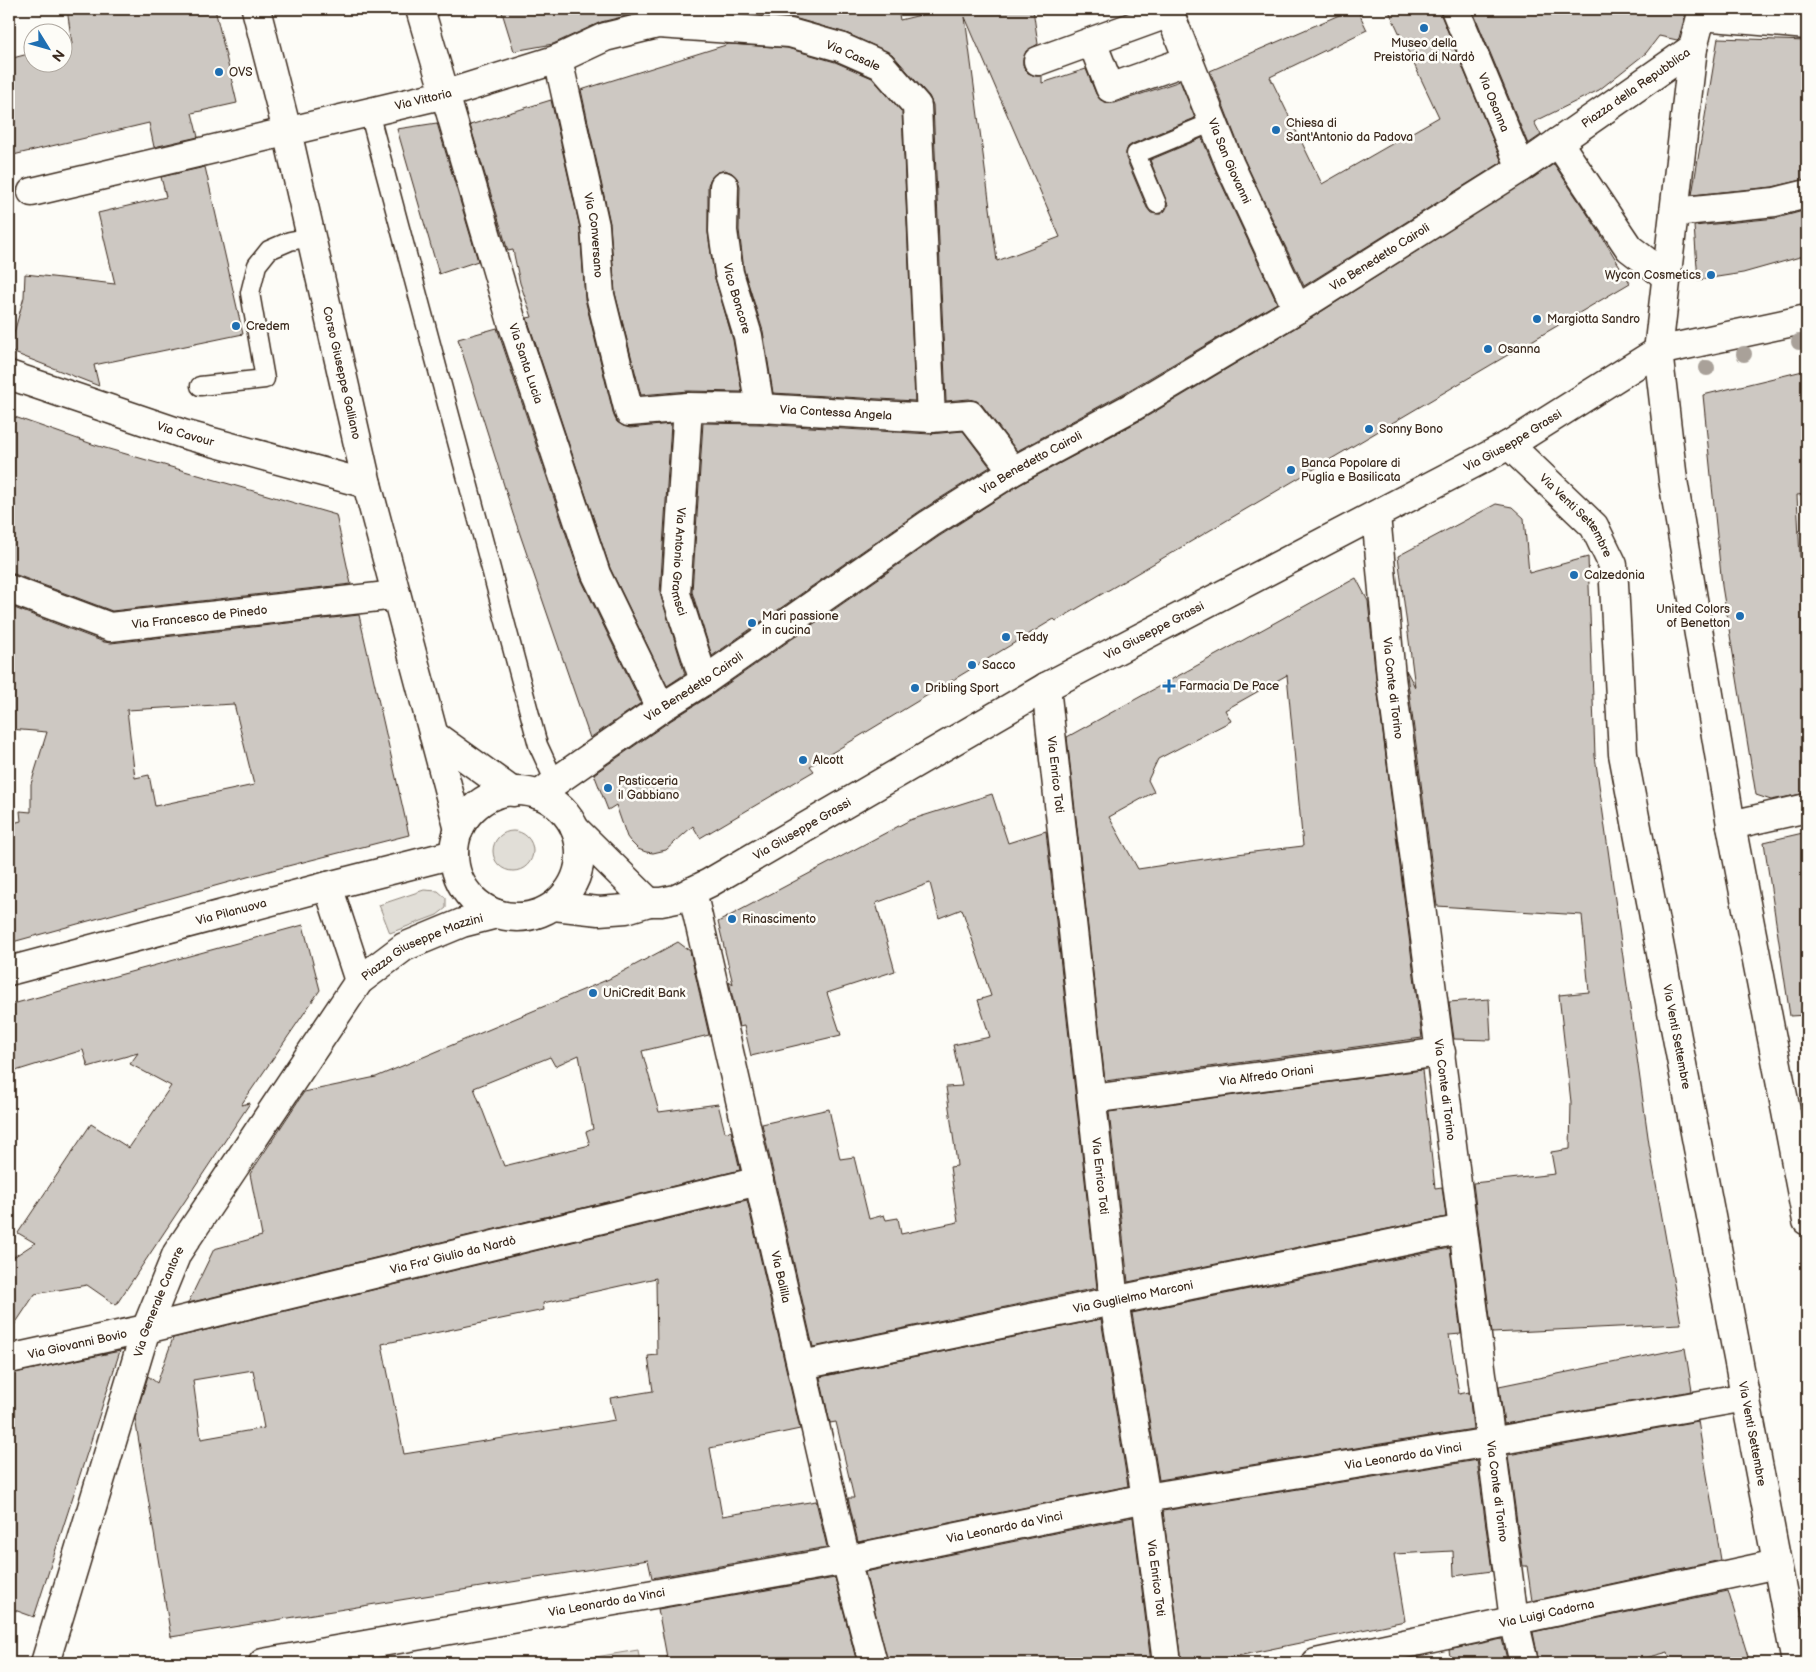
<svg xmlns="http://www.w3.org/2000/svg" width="1816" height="1672" font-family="'Balsamiq Sans',sans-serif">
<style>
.green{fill:#e1ded7;stroke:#8e847a}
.building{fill:#cdc8c2;stroke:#3b2a1e;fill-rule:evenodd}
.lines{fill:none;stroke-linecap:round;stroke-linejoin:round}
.lane-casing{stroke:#3b2a1e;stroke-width:21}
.street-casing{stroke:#3b2a1e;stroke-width:31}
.secondary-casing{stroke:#3b2a1e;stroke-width:31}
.lane{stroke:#fdfcf7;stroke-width:18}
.street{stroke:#fdfcf7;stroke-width:28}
.secondary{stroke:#fdfcf7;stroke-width:28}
.tree{fill:#a9a199}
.poi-dot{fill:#1f6fb2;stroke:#fdfcf7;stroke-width:2}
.labels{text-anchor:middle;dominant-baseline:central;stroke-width:5;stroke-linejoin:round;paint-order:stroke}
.poi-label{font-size:12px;fill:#3b2a1e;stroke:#fdfcf7;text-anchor:start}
.street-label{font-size:12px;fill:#3b2a1e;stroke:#fdfcf7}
</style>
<rect width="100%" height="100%" fill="#fdfcf7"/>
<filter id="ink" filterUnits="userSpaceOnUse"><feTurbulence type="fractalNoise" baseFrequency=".02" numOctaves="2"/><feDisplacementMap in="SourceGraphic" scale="10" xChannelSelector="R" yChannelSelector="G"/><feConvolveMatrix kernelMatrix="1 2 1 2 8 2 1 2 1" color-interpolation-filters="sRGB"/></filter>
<g filter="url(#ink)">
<g class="green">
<circle cx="513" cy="851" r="20"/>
<path d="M424,890L438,891L446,898V908L437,915L390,933L379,905Z"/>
<path d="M638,1650L640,1663H559Z"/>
</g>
<g class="building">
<path d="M67,9H215L237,103L192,113L198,137L154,147L149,123L9,156V59L32,53V62H62V46L72,44Z"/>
<path d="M501,9H655L601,22L553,44L514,51Z"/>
<path d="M726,9H898L900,20L945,9H1033L1038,44L1026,51L1023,59V66L1028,73L1035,76H1042V83L1086,69L1096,94L1101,100L1108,103H1115L1180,81L1195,118L1132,144L1128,147L1126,152V158L1147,208L1151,213L1161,214L1165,211L1168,205L1150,160L1202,138L1216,172L1277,303L1126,392L1017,451L982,405L977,401L969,399L946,401L933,105L929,96L892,54L846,33L794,18L727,13ZM965,17L1060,237L997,261Z"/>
<path d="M1353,9H1357L1367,30L1270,77L1322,184L1439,117L1388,9H1440L1441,15L1502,162L1304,286L1244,159L1210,71Z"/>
<path d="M1472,9H1687L1679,38L1677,40L1659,36L1646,53L1599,90L1534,122L1541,135L1528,144Z"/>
<path d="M1718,38L1807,41V179L1772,187L1692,195Z"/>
<path d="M729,44L787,48L835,62L872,78L902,112L915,401L773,393L763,331L744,270L739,230L740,186L737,178L732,173L725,170L716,173L711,178L708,185V233L714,275L733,340L742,392L688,391L641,395L615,293L610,223L581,90Z"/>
<path d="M551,100L580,228L585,299L614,416L617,422L623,426L630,428L671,424L660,593L685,674L667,686L610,568L527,318L532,317L520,283L513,250L508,251L470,125Z"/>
<path d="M437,123L478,261L439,274L397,129Z"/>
<path d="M1554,164L1598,230L1630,283L1056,621L1054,619L810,766L814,771L700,838L693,826L666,850L653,853L646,852L638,849L630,841L627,837L616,805L608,810L594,774L670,721L713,694L938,537L1021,484L1141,420L1305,322Z"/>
<path d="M205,167L243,334L94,365L99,386L9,351L24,297L25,274L115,284L98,213L166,197L161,177Z"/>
<path d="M1807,210V255L1743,273L1698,280L1694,226L1777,218Z"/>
<path d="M497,328L581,579L641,703L590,738L513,514L458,339Z"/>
<path d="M1807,370V494L1797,495L1800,558H1807V793L1771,800L1756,795L1722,586L1703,395Z"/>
<path d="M9,415L95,445L336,515L351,584L112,611L14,574H9Z"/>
<path d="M703,423L759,424L930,434L963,431L990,467L920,511L712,656L692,592Z"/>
<path d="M1496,504L1512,507L1524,518L1529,573L1588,557L1595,756L1649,1144L1681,1324L1492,1333L1473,1183L1555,1174L1551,1152L1570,1149L1571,1102L1559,995L1589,992L1582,915L1437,906L1407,675L1406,670L1415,687L1398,556Z"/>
<path d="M1356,578L1368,601L1376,679L1422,1038L1105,1081L1067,737ZM1287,675L1303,846L1237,854L1138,869L1109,817L1154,792L1148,780L1158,759L1231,721L1225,710Z"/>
<path d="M9,606L104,642L111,643L359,615L409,835L280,868L9,943V824L21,821L20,811L31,812V784L47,732L9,729ZM234,704L254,785L155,806L149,775L135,778L127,710Z"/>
<path d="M992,794L1008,843L1046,831L1097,1288L813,1347L762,1124L829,1109L840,1159L854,1157L869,1219L884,1215L886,1220L898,1218L901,1234L958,1222L950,1167L957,1166L956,1156L946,1087L962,1086L953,1045L990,1037L978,1000L991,996L962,909L939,918L930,883L876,903L895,971L827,993L841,1035L751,1056L744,1026L739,1027L729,981L733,984L718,922L910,820Z"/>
<path d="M1807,832V1015L1790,1016L1764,842Z"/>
<path d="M303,925L320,990L241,1105L250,1103L116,1305L87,1285L35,1294L9,1333V1260L35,1243L18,1233L91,1124L129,1148L171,1086L130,1064L138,1053L88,1067L83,1050L9,1073V1005Z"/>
<path d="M678,942L690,951L709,1035L642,1051L659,1112L718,1104L725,1132L731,1131L740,1170L188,1303L214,1249L262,1236L250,1174L304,1092L376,1077L609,979ZM579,1055L593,1129L586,1132L590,1145L504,1166L474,1088L550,1057L555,1066Z"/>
<path d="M1489,999L1491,1040L1454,1039L1449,1002Z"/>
<path d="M1422,1070L1435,1188L1442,1187L1446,1217L1128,1282L1109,1112Z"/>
<path d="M747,1200L800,1429L710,1448L722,1516L816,1501L827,1547L652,1578L648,1560L171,1637L135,1418L148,1376L157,1383L173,1338ZM656,1278L657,1355L648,1356L653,1391L610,1398L615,1420L404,1454L382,1344L544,1310L543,1303ZM253,1370L264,1428L201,1439L193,1380Z"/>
<path d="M1450,1248L1461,1334L1449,1335L1459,1394L1469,1392L1473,1429L1159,1480L1132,1313Z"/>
<path d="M1101,1319L1128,1486L858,1542L848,1498H854L836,1422L830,1423L820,1377Z"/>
<path d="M1685,1348L1692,1391L1504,1424L1499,1386Z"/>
<path d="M120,1351L34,1617L9,1608V1374Z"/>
<path d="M1698,1421L1721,1560L1532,1601L1527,1566H1523L1508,1455Z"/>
<path d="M1477,1460L1492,1571L1454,1576L1453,1551L1394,1554L1405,1621L1204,1663H1182L1163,1511Z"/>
<path d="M1133,1517L1151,1663H888L865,1572Z"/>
<path d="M835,1578L857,1663H668L658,1609Z"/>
<path d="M1728,1591L1750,1663H1671L1668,1652L1628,1663H1539L1533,1632Z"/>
<path d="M1502,1639L1508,1663H1451L1449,1650Z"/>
</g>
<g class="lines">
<g class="lane-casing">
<g id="lane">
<path d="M369,112L538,745L555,782"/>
<path d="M1157,204L1136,154L1213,122"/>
<path d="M200,386L265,379L250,293L257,265L269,250L290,241L311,237"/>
</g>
</g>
<g class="street-casing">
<g id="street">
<path id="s1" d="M420,9L512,322L596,574L661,708"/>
<path id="s2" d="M1168,9L1230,165L1297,309"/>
<path id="s3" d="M1455,9L1521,168"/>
<path d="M1701,16L1807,25"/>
<path d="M1092,42L1110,88L1189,60"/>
<path id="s4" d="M558,59L595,226L600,295L629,412L688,407L760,408L931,418L970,415L1013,471"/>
<path d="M1038,61L1170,13"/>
<path d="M1558,142L1629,248L1667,277"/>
<path id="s5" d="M724,186L723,231L729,273L748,336L760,408"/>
<path id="s6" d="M32,192L446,94L558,59L605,37L658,24L790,33L840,47L881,65L917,106L931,418"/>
<path d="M1674,212L1775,202L1807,194"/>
<path d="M1658,351L1693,48L1703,9"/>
<path id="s7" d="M9,375L183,434L367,484"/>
<path id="s8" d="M688,407L676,594L704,681"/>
<path id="s9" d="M1376,515L1391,677L1514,1620L1524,1663"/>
<path id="s10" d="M9,589L110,627L396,595"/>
<path id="s11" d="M1046,687L1114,1301L1146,1498L1167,1663"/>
<path id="s12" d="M539,795L555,782L661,708L704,681L929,524L1013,471L1134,406L1297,309L1521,168L1693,48"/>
<path d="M1731,825L1807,808"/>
<path d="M328,886L359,981"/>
<path id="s13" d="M692,891L846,1560L873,1663"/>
<path id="s14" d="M1092,1099L1441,1052"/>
<path id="s15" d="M9,1359L146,1329L759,1181"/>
<path id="s16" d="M802,1365L1463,1229"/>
<path id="s17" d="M45,1663L146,1329L177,1253L359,981L404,947L462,923L497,914"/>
<path id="s18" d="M263,1663L846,1560L1146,1498L1490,1442L1746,1397"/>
<path id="s19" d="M1316,1663L1777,1564"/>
</g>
</g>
<g class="secondary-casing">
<g id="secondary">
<path id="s20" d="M256,9L287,131L367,484L459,830"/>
<path d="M1658,351L1673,480L1731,825L1807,1221"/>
<path id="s21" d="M1509,445L1594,526L1613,565L1623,754L1796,1663"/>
<path d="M434,735L513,792"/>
<circle cx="517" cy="854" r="63"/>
<path d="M575,829L649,902"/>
<path id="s22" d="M554,906L599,911L626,909L649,902H661L676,899L709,883L1046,687L1509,445L1658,351L1807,319"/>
<path id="s23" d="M9,971L328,886L454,854"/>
</g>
</g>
<use href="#lane" class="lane"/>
<use href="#street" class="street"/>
<use href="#secondary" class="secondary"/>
</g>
<g class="tree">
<circle cx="1799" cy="342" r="8"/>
<circle cx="1744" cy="354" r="8"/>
<circle cx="1707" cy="368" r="8"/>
</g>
</g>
<g class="poi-dot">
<circle cx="1424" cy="28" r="5"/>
<circle cx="219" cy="72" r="5"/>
<circle cx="1276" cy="130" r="5"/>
<circle cx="1711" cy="275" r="5"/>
<circle cx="1537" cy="319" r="5"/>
<circle cx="236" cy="326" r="5"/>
<circle cx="1488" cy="349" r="5"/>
<circle cx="1369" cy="429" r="5"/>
<circle cx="1291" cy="470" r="5"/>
<circle cx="1574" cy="575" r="5"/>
<circle cx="1740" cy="616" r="5"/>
<circle cx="752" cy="623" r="5"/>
<circle cx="1006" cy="637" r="5"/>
<circle cx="972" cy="665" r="5"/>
<path d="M1166.5 678.5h5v5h5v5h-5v5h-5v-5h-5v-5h5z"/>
<circle cx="915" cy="688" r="5"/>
<circle cx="803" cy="760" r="5"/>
<circle cx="608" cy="788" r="5"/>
<circle cx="732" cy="919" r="5"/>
<circle cx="593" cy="993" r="5"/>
</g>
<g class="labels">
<g class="poi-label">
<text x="1424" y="43" text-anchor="middle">Museo della<tspan x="1424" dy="14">Preistoria di Nardò</tspan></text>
<text x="229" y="72">OVS</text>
<text x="1286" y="123">Chiesa di<tspan x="1286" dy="14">Sant'Antonio da Padova</tspan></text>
<text x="1701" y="275" text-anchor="end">Wycon Cosmetics</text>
<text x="1547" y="319">Margiotta Sandro</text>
<text x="246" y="326">Credem</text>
<text x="1498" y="349">Osanna</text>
<text x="1379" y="429">Sonny Bono</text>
<text x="1301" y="463">Banca Popolare di<tspan x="1301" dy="14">Puglia e Basilicata</tspan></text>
<text x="1584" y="575">Calzedonia</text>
<text x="1730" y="609" text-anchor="end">United Colors<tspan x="1730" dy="14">of Benetton</tspan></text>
<text x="762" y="616">Mari passione<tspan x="762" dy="14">in cucina</tspan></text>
<text x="1016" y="637">Teddy</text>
<text x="982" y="665">Sacco</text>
<text x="1179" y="686">Farmacia De Pace</text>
<text x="925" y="688">Dribling Sport</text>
<text x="813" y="760">Alcott</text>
<text x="618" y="781">Pasticceria<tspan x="618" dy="14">il Gabbiano</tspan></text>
<text x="742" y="919">Rinascimento</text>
<text x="603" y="993">UniCredit Bank</text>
</g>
<g class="street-label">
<text transform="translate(853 56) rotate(24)">Via Casale</text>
<text stroke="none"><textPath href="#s12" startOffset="1306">Piazza della Repubblica</textPath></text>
<text stroke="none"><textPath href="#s6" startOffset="402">Via Vittoria</textPath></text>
<text stroke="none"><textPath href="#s3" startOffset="101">Via Osanna</textPath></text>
<text stroke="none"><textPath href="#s2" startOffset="164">Via San Giovanni</textPath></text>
<text stroke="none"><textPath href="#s4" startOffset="180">Via Conversano</textPath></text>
<text stroke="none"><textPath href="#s12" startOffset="999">Via Benedetto Cairoli</textPath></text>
<text stroke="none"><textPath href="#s5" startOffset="114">Vico Boncore</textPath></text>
<text stroke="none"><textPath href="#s1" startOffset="370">Via Santa Lucia</textPath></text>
<text stroke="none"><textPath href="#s20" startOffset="374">Corso Giuseppe Galliano</textPath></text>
<text stroke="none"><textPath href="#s4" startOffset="568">Via Contessa Angela</textPath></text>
<text stroke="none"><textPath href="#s7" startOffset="186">Via Cavour</textPath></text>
<text stroke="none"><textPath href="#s22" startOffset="1078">Via Giuseppe Grassi</textPath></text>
<text stroke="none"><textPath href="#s12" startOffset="594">Via Benedetto Cairoli</textPath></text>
<text stroke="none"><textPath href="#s21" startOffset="98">Via Venti Settembre</textPath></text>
<text stroke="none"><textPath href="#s8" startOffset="155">Via Antonio Gramsci</textPath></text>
<text stroke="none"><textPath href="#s10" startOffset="198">Via Francesco de Pinedo</textPath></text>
<text stroke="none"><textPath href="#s22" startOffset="672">Via Giuseppe Grassi</textPath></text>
<text stroke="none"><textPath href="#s12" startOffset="189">Via Benedetto Cairoli</textPath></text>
<text stroke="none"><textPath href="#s9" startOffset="174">Via Conte di Torino</textPath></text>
<text stroke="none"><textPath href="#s11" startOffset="88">Via Enrico Toti</textPath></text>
<text stroke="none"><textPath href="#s22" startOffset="268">Via Giuseppe Grassi</textPath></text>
<text stroke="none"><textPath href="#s23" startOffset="230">Via Pilanuova</textPath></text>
<text stroke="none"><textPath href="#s17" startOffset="831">Piazza Giuseppe Mazzini</textPath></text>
<text stroke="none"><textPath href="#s21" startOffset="638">Via Venti Settembre</textPath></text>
<text stroke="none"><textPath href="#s14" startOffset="176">Via Alfredo Oriani</textPath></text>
<text stroke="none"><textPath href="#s9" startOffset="579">Via Conte di Torino</textPath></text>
<text stroke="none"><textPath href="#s11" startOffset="492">Via Enrico Toti</textPath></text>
<text stroke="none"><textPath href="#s15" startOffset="456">Via Fra' Giulio da Nardò</textPath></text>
<text stroke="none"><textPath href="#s13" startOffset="396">Via Balilla</textPath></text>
<text stroke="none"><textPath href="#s16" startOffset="338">Via Guglielmo Marconi</textPath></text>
<text stroke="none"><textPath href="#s17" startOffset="379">Via Generale Cantore</textPath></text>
<text stroke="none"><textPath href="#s15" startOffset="70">Via Giovanni Bovio</textPath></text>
<text stroke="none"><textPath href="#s21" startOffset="1042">Via Venti Settembre</textPath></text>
<text stroke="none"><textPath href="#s18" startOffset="1159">Via Leonardo da Vinci</textPath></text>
<text stroke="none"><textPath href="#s9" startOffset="984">Via Conte di Torino</textPath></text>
<text stroke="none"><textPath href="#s18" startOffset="754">Via Leonardo da Vinci</textPath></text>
<text stroke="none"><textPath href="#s11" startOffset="898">Via Enrico Toti</textPath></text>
<text stroke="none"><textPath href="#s18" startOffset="349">Via Leonardo da Vinci</textPath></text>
<text stroke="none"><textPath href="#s19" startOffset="236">Via Luigi Cadorna</textPath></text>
</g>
</g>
<rect width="1816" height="1672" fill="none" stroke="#fdfcf7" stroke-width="30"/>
<rect x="15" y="15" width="1786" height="1642" fill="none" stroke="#3b2a1e" stroke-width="2" filter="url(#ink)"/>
<g transform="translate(48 48) rotate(127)"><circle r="24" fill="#fdfcf7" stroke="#afa8a0"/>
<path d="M0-4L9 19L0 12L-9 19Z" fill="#1f6fb2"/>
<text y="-8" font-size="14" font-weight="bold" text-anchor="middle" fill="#3b2a1e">N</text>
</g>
</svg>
